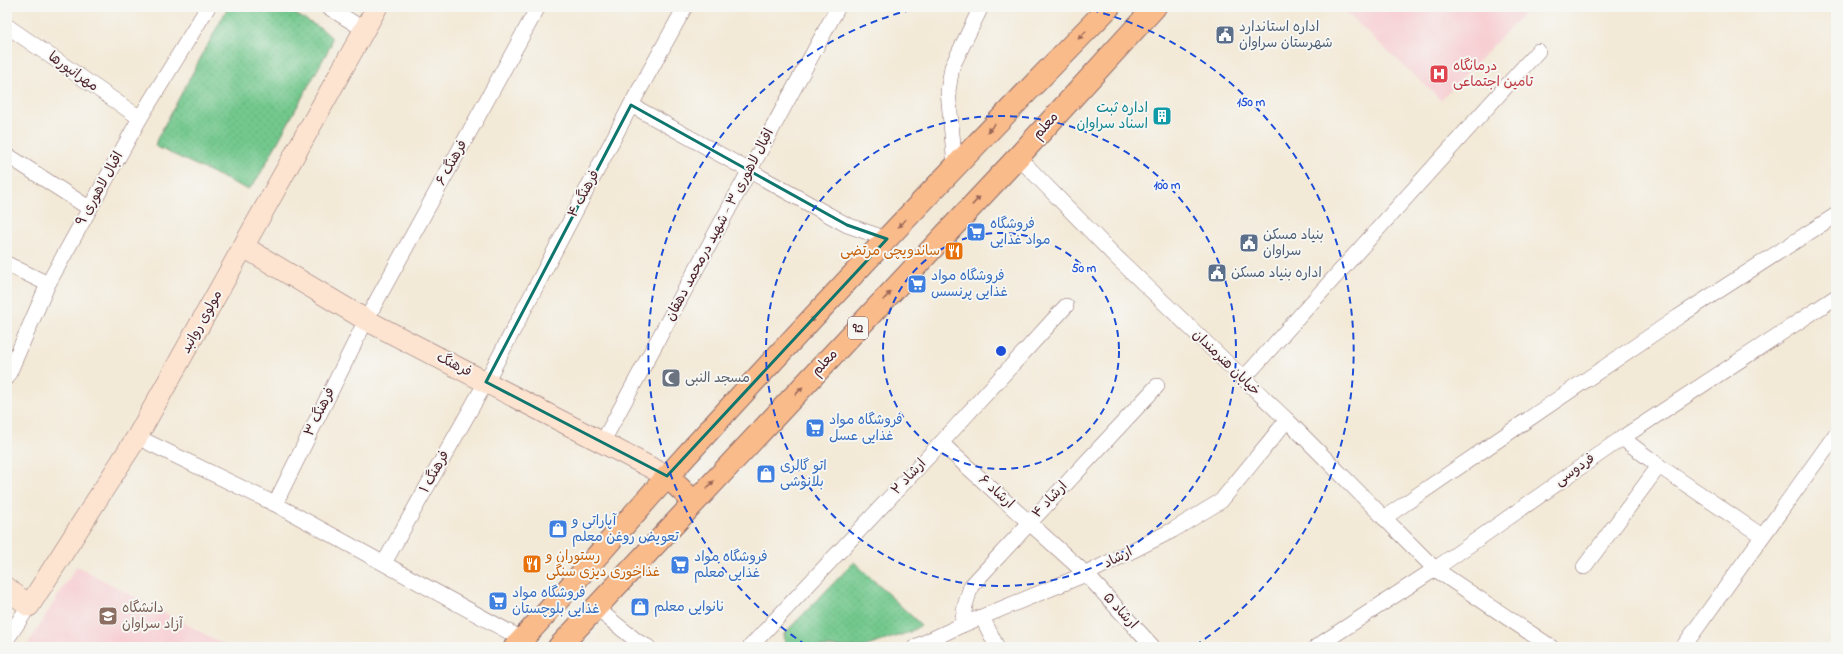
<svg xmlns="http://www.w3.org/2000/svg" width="1843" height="654" font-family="'Indie Flower','Playpen Sans Arabic',sans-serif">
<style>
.built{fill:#f7cfd3}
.park{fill:url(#park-dots);stroke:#5e745c}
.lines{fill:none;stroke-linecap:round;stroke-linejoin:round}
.street-casing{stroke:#856667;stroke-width:16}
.secondary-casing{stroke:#856667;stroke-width:22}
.primary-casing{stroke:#856667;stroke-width:24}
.street{stroke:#fff;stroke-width:15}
.secondary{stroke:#fde4d1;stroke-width:21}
.primary{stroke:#fabb8b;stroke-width:22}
.oneway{fill:#996556}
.marked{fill:none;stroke:#0f766e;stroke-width:3;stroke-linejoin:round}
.ring{fill:none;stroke:#1d4ed8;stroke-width:2;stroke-dasharray:7 5}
.labels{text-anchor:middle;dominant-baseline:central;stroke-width:4;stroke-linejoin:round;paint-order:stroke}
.shield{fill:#f6f6f2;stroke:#7e6067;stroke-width:1}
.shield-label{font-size:13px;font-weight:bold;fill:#4a1f2b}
.service-label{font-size:14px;fill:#4e5e75;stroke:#f6f6f2;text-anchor:start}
.health-label{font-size:14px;fill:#be3a42;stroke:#f6f6f2;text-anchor:start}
.street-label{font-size:14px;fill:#4a1f2b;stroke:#f6f6f2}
.culture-label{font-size:14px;fill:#0d838f;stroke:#f6f6f2;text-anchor:end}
.shop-label{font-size:14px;fill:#366cbe;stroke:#f6f6f2;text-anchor:start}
.food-label{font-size:14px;fill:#c56008;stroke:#f6f6f2;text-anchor:end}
.worship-label{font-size:14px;fill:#5b616d;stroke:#f6f6f2;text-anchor:start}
.education-label{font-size:14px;fill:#785e54;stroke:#f6f6f2;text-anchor:start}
.centre{fill:#1d4ed8;stroke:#f6f6f2;stroke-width:2}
.ring-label{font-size:12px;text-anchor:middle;font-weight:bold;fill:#1d4ed8;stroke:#f6f6f2;stroke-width:4;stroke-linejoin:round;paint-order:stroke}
</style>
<defs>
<pattern id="park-dots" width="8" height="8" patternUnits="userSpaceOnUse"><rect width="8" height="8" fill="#72c88d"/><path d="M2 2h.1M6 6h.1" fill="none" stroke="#64ab7a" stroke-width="1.8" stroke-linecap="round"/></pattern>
</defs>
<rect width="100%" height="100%" fill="#f6f6f2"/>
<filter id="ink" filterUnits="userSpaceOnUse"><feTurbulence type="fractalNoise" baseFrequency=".025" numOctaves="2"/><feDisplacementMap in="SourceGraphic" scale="8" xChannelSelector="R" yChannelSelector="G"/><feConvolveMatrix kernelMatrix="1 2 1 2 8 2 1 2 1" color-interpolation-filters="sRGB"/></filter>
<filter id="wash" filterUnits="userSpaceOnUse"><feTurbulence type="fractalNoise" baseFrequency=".012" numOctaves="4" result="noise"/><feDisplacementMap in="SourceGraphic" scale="16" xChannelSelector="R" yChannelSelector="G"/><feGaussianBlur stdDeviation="0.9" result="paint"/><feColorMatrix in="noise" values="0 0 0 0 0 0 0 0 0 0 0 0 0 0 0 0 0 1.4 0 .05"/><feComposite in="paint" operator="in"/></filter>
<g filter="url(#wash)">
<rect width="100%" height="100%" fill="#f3e9d7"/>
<g class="built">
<path d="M1340,7H1530L1441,100Z"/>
<path d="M77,566L99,578L229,647H26Z"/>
</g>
<g class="park">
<path d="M228,7H283L322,29L331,37V45L259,176L251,187L247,189L155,146L157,139Z"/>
<path d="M854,562L921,625L910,632L864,647H786L784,634Z"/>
</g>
</g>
<g filter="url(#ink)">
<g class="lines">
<g class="street-casing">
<g id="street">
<path d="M328,7L365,30"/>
<path d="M7,26L140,118"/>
<path d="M631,105L847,225L887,239"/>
<path d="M7,155L89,208"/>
<path d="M1018,157L1115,256L1287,420L1435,569L1551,647"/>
<path d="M955,166L948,91L952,67L981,7"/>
<path d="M7,264L48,284"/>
<path d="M7,378L48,284L140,118L208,7"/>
<path d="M1243,379L1538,51"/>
<path d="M137,437L275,504L522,639"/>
<path d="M1622,438L1659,466L1762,536"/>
<path d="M602,443L838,7"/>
<path d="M941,443L1086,574L1153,647"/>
<path d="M275,504L366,320L538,7"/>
<path d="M1384,518L1678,317L1836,215"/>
<path d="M384,563L486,382L631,105L685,7"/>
<path d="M1584,567L1659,466"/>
<path d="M596,608L638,642L648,647"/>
<path d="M982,617L997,647"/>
<path d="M962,625L965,606L971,586L1157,386"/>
<path d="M7,639L29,606"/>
<path d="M750,647L941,443L1066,306"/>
<path d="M915,647L962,625L1086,574L1173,530L1221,501L1287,420"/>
<path d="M1316,647L1435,569L1622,438L1836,297"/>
<path d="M1683,647L1836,434"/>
</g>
</g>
<g class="secondary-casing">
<g id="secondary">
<path d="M244,247L366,320L667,476"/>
<path d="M7,588L29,606L137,437L377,7"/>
</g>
</g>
<g class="primary-casing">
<g id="primary">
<path d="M667,476L694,502"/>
<path d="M515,647C567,592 616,533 667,477C811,317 959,161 1109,7"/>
<path d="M559,647L1018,157L1155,7"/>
</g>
</g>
<use href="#street" class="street"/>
<use href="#secondary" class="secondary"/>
<use href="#primary" class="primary"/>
</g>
<defs><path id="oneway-solid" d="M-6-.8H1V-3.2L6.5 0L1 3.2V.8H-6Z"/></defs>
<g class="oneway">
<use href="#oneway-solid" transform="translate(1082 35) rotate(134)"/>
<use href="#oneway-solid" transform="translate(991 128) rotate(134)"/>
<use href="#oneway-solid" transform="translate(976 201) rotate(-47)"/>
<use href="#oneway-solid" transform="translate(902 223) rotate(133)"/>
<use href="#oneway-solid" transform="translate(887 296) rotate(-47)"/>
<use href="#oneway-solid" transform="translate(814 318) rotate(133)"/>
<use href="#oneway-solid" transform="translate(799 391) rotate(-47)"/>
<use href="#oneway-solid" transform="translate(710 485) rotate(-47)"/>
</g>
</g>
<path class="marked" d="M631,105L847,225L887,239L667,476L486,382Z"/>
<g class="ring">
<circle cx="1001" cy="351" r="118"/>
<circle cx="1001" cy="351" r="235"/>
<path d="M806 645A353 353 0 0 1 922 7M1080 7A353 353 0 0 1 1196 645"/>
</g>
<defs>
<g id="civic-square" transform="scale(1)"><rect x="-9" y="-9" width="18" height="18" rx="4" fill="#5c6f8a" stroke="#f6f6f2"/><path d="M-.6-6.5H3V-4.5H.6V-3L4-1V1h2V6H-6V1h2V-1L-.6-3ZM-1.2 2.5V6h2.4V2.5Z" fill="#fff"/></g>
<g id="hospital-square" transform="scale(1)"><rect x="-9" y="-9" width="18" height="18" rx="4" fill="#e0444e" stroke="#f6f6f2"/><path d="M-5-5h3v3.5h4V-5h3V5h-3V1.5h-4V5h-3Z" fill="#fff"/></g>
<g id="building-square" transform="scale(1)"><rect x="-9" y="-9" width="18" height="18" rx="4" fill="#0f9aa8" stroke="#f6f6f2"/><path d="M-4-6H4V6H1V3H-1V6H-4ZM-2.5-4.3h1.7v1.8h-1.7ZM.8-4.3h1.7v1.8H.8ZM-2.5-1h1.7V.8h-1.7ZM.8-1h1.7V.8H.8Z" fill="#fff"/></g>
<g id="supermarket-square" transform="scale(1)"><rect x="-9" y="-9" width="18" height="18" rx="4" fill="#3f7fe0" stroke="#f6f6f2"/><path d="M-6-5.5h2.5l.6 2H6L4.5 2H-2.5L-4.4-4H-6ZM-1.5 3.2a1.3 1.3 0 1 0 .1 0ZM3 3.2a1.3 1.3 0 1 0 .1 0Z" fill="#fff"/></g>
<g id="restaurant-square" transform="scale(1)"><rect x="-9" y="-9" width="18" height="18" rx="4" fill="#e8710a" stroke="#f6f6f2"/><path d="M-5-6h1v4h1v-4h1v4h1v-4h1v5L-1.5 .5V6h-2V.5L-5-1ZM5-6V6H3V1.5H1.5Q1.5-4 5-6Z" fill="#fff"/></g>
<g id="mosque-square" transform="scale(1)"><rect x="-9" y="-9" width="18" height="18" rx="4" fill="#6b7280" stroke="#f6f6f2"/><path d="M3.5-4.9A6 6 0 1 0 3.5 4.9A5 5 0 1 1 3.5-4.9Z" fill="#fff"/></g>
<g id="shop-square" transform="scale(1)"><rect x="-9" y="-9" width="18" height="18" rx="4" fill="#3f7fe0" stroke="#f6f6f2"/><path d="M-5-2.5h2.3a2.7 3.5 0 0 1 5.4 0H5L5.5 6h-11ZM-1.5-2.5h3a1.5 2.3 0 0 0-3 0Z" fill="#fff"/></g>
<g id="university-square" transform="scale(1)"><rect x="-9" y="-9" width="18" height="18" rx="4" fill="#8d6e63" stroke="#f6f6f2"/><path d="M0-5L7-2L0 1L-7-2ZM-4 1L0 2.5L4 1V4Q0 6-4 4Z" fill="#fff"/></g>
</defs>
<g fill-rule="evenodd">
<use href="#civic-square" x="1225" y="35"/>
<use href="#hospital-square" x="1439" y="74"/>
<use href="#building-square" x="1162" y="116"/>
<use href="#supermarket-square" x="976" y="232"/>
<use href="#civic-square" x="1249" y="243"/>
<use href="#restaurant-square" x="954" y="251"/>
<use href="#civic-square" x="1217" y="273"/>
<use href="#supermarket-square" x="917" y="284"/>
<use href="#mosque-square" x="671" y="378"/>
<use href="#supermarket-square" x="815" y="428"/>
<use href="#shop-square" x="766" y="474"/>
<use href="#shop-square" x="558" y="529"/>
<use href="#restaurant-square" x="532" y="564"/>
<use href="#supermarket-square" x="680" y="565"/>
<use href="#supermarket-square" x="498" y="601"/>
<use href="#shop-square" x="640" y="607"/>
<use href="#university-square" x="108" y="616"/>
</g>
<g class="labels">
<rect class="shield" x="848" y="317" width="20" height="22" rx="3"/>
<g class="shield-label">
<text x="858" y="328">92</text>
</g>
<g class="service-label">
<text x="1239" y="27">اداره استاندارد<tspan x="1239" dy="16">شهرستان سراوان</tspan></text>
<text x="1263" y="235">بنیاد مسکن<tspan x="1263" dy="16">سراوان</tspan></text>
<text x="1231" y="273">اداره بنیاد مسکن</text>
</g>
<g class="health-label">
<text x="1453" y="66">درمانگاه<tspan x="1453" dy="16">تامین اجتماعی</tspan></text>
</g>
<g class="street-label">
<text transform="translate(73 72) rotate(35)">مهرانپورها</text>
<text transform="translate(1046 126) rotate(-48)">معلم</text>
<text transform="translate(452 163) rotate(-61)">فرهنگ ۶</text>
<text transform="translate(100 189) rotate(-61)">اقبال لاهوری ۹</text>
<text transform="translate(584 194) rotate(-62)">فرهنگ ۴</text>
<text transform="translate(720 225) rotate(-62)">اقبال لاهوری ۳ - شهید درمحمد دهقان</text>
<text transform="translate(202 322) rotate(-61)">مولوی روانبد</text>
<text transform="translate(825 363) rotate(-47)">معلم</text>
<text transform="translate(1226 363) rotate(44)">خیابان هنرمندان</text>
<text transform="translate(454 365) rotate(27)">فرهنگ</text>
<text transform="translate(320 412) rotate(-64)">فرهنگ ۳</text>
<text transform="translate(1575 470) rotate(-35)">فردوسی</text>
<text transform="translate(435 472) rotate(-61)">فرهنگ ۱</text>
<text transform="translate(909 477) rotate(-47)">ارشاد ۲</text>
<text transform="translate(996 492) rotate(42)">ارشاد ۶</text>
<text transform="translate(1050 500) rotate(-47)">ارشاد ۴</text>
<text transform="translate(1118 558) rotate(-27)">ارشاد</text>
<text transform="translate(1120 611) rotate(47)">ارشاد ۵</text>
</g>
<g class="culture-label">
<text x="1148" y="108">اداره ثبت<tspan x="1148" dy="16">اسناد سراوان</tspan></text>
</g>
<g class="shop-label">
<text x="990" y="224">فروشگاه<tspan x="990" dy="16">مواد غذایی</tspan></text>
<text x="931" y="276">فروشگاه مواد<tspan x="931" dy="16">غذایی پرنسس</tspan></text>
<text x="829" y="420">فروشگاه مواد<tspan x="829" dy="16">غذایی عسل</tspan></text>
<text x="780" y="466">اتو گالری<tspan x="780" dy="16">بلانوشی</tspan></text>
<text x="572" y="521">آپاراتی و<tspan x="572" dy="16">تعویض روغن معلم</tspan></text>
<text x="694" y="557">فروشگاه مواد<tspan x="694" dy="16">غذایی معلم</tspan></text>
<text x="512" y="593">فروشگاه مواد<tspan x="512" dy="16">غذایی بلوچستان</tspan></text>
<text x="654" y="607">نانوایی معلم</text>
</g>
<g class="food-label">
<text x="940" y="251">ساندویچی مرتضی</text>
<text x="546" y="556" text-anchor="start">رستوران و<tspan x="546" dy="16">غذاخوری دیزی سنگی</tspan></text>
</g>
<g class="worship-label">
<text x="685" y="378">مسجد النبی</text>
</g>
<g class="education-label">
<text x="122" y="608">دانشگاه<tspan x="122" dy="16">آزاد سراوان</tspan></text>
</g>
</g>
<circle cx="1001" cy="351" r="6" class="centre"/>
<g class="ring-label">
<text x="1251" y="106">150 m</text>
<text x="1167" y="189">100 m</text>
<text x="1084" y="272">50 m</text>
</g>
<rect width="1843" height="654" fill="none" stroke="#f6f6f2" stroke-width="24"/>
</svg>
